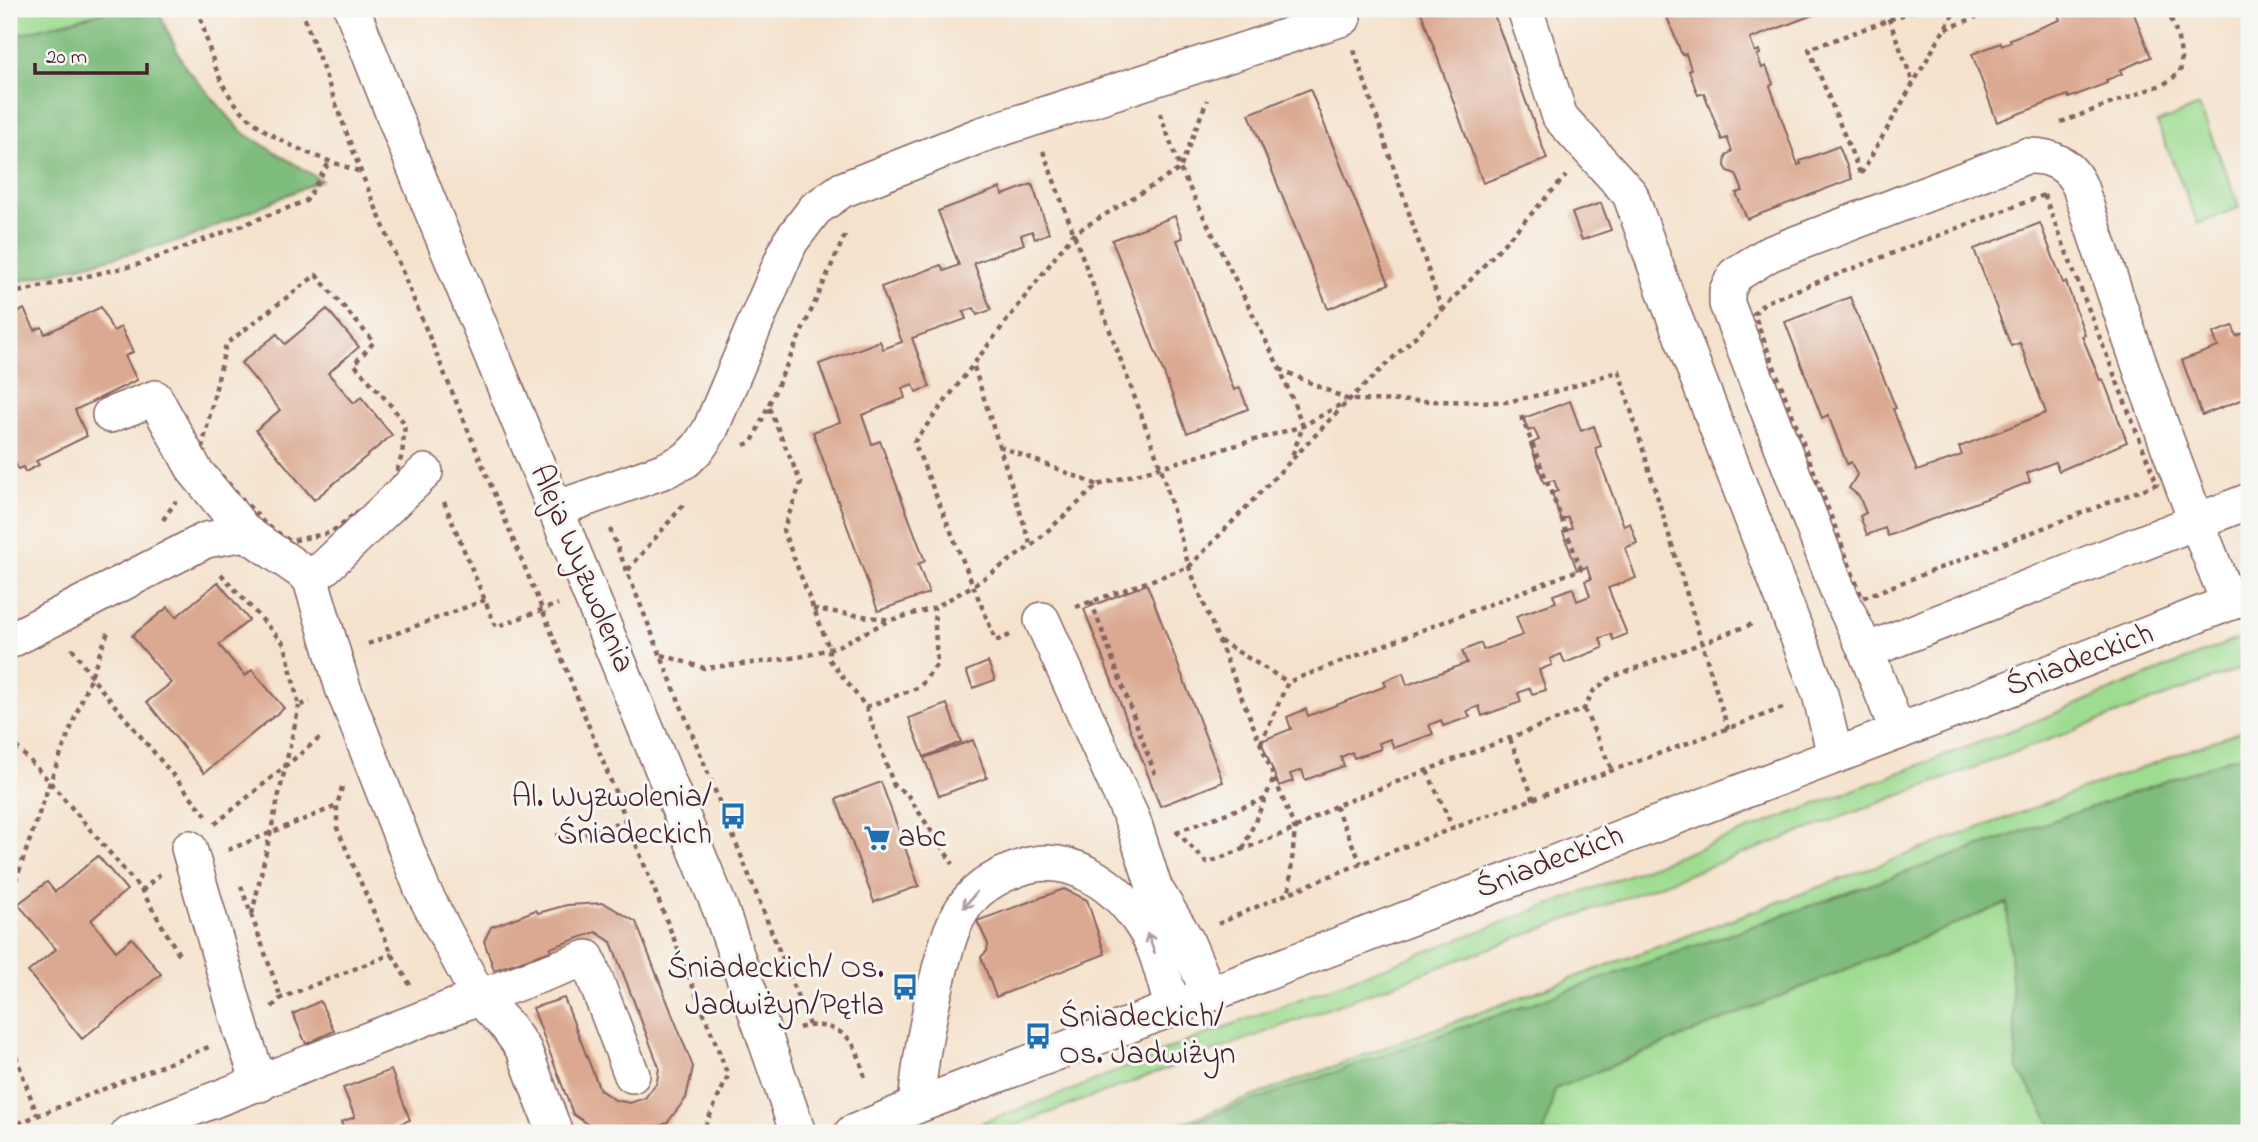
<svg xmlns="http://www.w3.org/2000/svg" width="2258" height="1142" font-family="'Indie Flower',sans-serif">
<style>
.green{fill:#9edc91;stroke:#747e5e;stroke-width:2}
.forest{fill:#7ebc7b;stroke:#646e53;stroke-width:2}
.building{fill:#dba991}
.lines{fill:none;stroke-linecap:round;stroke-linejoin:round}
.minor-casing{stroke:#866363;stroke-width:38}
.path{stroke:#866363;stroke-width:4.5;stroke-dasharray:5 5;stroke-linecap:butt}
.minor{stroke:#fff;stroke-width:35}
.oneway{stroke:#ae9aa0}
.labels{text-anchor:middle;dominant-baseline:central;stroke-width:6;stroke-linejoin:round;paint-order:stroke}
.street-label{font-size:32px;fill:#4a1f2b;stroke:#f6f6f2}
.poi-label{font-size:32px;fill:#4a1f2b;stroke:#f6f6f2;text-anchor:end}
</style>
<rect width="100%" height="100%" fill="#f6f6f2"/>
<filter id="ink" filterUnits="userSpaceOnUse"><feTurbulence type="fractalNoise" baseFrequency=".0143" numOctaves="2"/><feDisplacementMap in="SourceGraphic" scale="14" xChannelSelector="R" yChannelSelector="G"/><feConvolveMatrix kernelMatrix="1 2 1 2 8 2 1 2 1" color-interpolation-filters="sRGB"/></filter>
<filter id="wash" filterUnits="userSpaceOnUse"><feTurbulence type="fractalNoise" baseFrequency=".00686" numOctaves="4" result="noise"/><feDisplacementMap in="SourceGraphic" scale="28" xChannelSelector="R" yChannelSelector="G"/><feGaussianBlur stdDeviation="1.57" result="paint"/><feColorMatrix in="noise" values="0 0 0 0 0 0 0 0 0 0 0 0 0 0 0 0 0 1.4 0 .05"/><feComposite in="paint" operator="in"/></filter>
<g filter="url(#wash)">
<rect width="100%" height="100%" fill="#f5e2cc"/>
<g class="green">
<path d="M9,9H116L9,37Z"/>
<path d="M2199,106L2240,207L2198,224L2157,123Z"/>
<path d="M2249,634V665L995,1133H953L1077,1088L1173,1047L2036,721Z"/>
<path d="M2249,728V1133H1154Z"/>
</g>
<g class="forest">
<path d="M116,9H157L185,67L242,132L321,180L186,239L9,284V37Z"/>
<path d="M2249,752V1133H2057L2017,1068L2007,903L1555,1089L1544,1133H1161Z"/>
</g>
<g id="blocks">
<g class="building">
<path d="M1420,9H1492L1547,159L1483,183Z"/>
<path d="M1664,9H1828L1750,39L1755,52L1759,50L1760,54L1757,55L1762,68L1766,66L1773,84L1770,86L1798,165L1801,164L1800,161L1839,146L1852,179L1747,219L1736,193L1743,191L1736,174L1728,171L1725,166L1726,156L1732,151L1727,138L1722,140L1704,93L1698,95L1689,71L1691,69L1686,54L1682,55Z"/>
<path d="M2056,9H2132L2151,57L2120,70L2122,74L2106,80L2107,83L2069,98L2068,95L1997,122L1972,54L2001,43L2002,46L2011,42L2010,39L2060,20Z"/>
<path d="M1310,89L1389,284L1328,309L1249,114Z"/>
<path d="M1032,184L1049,233L1035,239L1032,231L1021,235L1024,244L974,263L991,310L977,315L974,308L963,312L966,319L912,338L930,387L916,392L913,384L902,388L905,398L862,415L872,444L880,441L925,561L918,564L929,593L878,611L813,432L840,422L819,364L880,341L883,349L902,342L881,287L941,265L944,271L959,265L938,211L1000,188L1003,195Z"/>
<path d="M1601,203L1611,230L1582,240L1572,213Z"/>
<path d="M1175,216L1183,238L1177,240L1234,390L1240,388L1248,409L1187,433L1112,240Z"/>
<path d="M2040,223L2063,283L2066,282L2085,335L2082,336L2100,380L2103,379L2127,442L2059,471L2055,462L2027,473L2030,482L1888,536L1885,528L1867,535L1860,516L1866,513L1859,496L1849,488L1857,475L1851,462L1847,464L1828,415L1822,418L1785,322L1850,297L1896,408L1893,409L1917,471L1962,455L1959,447L2046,413L2020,343L2011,346L1974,249Z"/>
<path d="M101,307L113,331L121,327L133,352L125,356L137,380L75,410L87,436L36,461L39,465L25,472L23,467L18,469L9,450V317L24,309L35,330L42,327L45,334Z"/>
<path d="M327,309L359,347L328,373L354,403L361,397L392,435L314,500L256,430L280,410L241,363L277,334L285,344Z"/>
<path d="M2233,326L2236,336L2249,331V397L2202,415L2182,360L2218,347L2213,333Z"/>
<path d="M1570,401L1581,431L1594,426L1601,446L1595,448L1624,526L1630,523L1637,543L1625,548L1636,578L1608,588L1627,634L1613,640L1611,634L1600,638L1603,648L1565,663L1561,654L1550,659L1552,665L1539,670L1546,690L1532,694L1530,688L1518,693L1521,702L1482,716L1479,706L1467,711L1470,717L1443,726L1441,720L1429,725L1433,734L1394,748L1390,739L1379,743L1381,749L1354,758L1352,752L1341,757L1344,766L1305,780L1302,770L1290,774L1293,781L1279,786L1261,741L1291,729L1287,717L1306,709L1308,716L1386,686L1384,681L1403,673L1407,685L1467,663L1462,651L1481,643L1483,650L1523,635L1516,616L1556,602L1553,595L1573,588L1577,601L1590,596L1585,581L1591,579L1587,567L1577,570L1563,532L1572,528L1568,517L1561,520L1552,493L1558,491L1554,480L1544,483L1530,444L1539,440L1534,429L1528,431L1524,418Z"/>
<path d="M218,582L249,620L219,645L245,676L252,670L284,708L204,773L147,702L171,683L132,636L168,607L176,617Z"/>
<path d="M1147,584L1223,782L1160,806L1084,609Z"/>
<path d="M988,662L995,680L973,688L966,671Z"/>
<path d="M947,704L961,742L924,757L909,718Z"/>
<path d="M973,740L987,778L939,796L924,758Z"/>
<path d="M881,782L919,886L874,902L836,799Z"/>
<path d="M98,856L127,890L91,920L116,951L132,938L161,974L82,1039L28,972L56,949L18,904L47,882L55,892Z"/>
<path d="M1064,889L1087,900L1105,954L996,997L981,957L987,951L988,944L977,921Z"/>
<path d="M604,903L636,922L693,1067L686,1098L667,1123L640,1133L599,1132L573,1114L533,1008L564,998L600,1090L615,1100L630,1103L645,1098L657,1082L659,1067L611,942L596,932L550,948L551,951L494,970L484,941L491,927L536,910L538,913L567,905Z"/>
<path d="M320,1001L334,1031L306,1044L293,1014Z"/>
<path d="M391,1070L410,1120L376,1133H345L341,1122L355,1117L343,1088Z"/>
</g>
</g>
</g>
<g filter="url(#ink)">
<use href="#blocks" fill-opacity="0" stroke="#866363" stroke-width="2"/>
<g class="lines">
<g class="minor-casing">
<g id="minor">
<path d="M352,9L424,191L720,908L798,1133"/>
<path d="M1525,9L1560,117L1630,194L1667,298L1820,694L1835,755"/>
<path d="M110,415L155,398L195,471L246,533"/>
<path d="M556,509L666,470L686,460L699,447L710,430L790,242L815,209L842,190L981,135L1343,18"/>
<path d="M310,577L343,688L422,889L479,997L507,1026L524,1050L555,1133"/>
<path d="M1042,620L1133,821L1154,887L1185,938L1209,994"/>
<path d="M9,641L206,540L246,533L310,577L324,568L425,472"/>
<path d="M1866,651L2249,501"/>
<path d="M1898,732L1866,651L1840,596L1727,304V291L1735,275L1769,254L2026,156C2051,155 2070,164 2080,187C2125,327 2173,467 2229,603"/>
<path d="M189,848L241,1029L260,1084"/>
<path d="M916,1106C920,1058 929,1011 941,965C947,945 951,927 962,910C975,888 997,876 1020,868C1070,850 1119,887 1144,928C1159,950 1164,982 1173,1008"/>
<path d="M129,1133L479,997L587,958L632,1075"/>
<path d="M852,1133L916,1106L1898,732L2249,595"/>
</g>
</g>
<g class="path">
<path d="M198,9C206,35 212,66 226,90C255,138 311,155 361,172"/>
<path d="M301,9L361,172L542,609L720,1054L728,1076L702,1133"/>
<path d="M1885,9L1913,82"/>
<path d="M1946,29L1997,9"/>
<path d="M1354,50L1442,311"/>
<path d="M1160,113L1180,169L1280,369L1303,426L1292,456"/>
<path d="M2061,122L2164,84L2180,73C2184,50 2176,31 2167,9"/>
<path d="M1043,151L1161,468L1189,567L1295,829L1289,892"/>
<path d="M1860,173L1809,49L1919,9"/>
<path d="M1861,174L1956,9"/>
<path d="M2044,195L2157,484L1862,598L1754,314L1764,303L1776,298Z"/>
<path d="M316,275L374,342L354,364L388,402L405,424L402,455L392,485L330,533L290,541L265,524L201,453L226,344Z"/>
<path d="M9,294L140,264L306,201L330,161"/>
<path d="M974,367L1031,546"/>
<path d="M1280,369L1349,400L1506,402L1558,391L1619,371L1728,729"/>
<path d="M769,408L801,483L783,530L829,648V659L866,707L894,786L907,794L953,864"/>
<path d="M744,445L752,442L847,231"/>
<path d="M999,446L1098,485"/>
<path d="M444,502L496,627L558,604"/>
<path d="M163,520L176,501"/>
<path d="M610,529L809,1025"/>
<path d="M628,570L685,503"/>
<path d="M221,574L285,645L299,706L310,701"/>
<path d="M1091,601L1155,774"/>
<path d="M1076,607L1189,567L1349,400L1442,311L1566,176"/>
<path d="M813,609L891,620L934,608L974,585L1031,546L1098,485L1303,426L1345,402"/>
<path d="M1010,635L996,641L914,442L1073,234L1180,169L1207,100"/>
<path d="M1220,641L1288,682"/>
<path d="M368,644L485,600"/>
<path d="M72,648L92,678L207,816"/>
<path d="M662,655L704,668L762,662L805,656L838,646L890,620"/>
<path d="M866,707L920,687L937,664L934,608"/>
<path d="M1584,709L1612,770"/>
<path d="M9,739L50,782L142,891L181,958"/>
<path d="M1510,739L1534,800"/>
<path d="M1261,743L1288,682L1581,569L1521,415"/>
<path d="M1427,771L1453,828"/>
<path d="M342,787L337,806V828L392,954L410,985"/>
<path d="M1335,806L1361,863"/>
<path d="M215,824L322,736"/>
<path d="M1176,831L1207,863L1295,829L1335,806L1584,709L1594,690L1610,678L1755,623"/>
<path d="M1176,832L1265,799"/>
<path d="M556,835L571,839L626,820"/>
<path d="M1243,849L1274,778"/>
<path d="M228,850L337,806"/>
<path d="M241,886L281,998"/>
<path d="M142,891L160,874"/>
<path d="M9,900L50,782L108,632"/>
<path d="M252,914L299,706"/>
<path d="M1218,924C1403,840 1596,779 1785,707"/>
<path d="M272,1007L281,998L392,954"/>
<path d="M799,1028C818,1022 843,1027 854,1046C859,1055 862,1067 865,1078"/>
<path d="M9,1037L37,1115"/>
<path d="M9,1127L211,1046"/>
</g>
<use href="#minor" class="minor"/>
</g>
<defs><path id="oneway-shaft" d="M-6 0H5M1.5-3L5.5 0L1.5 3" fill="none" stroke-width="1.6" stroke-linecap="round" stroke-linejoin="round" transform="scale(1.75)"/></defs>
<g class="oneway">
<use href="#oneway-shaft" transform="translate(970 900) rotate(130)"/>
<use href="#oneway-shaft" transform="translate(1151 943) rotate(-111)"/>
</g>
</g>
<defs>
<g id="bus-bare" transform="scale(2.1)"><path d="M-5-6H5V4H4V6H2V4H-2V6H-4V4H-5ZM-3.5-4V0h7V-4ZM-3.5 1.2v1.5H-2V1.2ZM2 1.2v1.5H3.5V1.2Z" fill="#1f6fb2" stroke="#f6f6f2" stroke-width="2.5" paint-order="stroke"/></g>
<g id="supermarket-bare" transform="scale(2.1)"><path d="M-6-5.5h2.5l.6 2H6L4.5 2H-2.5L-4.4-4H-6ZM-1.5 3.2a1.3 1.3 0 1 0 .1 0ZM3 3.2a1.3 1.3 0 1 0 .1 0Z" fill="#1f6fb2" stroke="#f6f6f2" stroke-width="2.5" paint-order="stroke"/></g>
</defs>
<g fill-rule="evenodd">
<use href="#bus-bare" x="733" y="816"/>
<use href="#supermarket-bare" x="877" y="838"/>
<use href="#bus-bare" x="905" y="987"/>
<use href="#bus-bare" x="1038" y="1036"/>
</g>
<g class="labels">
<g class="street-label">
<text transform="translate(581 569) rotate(67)">Aleja Wyzwolenia</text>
<text transform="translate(2080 661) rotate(-21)">Śniadeckich</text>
<text transform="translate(1550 863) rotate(-21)">Śniadeckich</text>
</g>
<g class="poi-label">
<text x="712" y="798">Al. Wyzwolenia/<tspan x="712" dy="37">Śniadeckich</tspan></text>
<text x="898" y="838" text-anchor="start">abc</text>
<text x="884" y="969">Śniadeckich/ Os.<tspan x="884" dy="37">Jadwiżyn/Pętla</tspan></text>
<text x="1059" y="1018" text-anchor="start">Śniadeckich/<tspan x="1059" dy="37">Os. Jadwiżyn</tspan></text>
</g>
</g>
<rect width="2258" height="1142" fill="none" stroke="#f6f6f2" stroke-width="35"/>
<path d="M35 63v10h112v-10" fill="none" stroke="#4a1f2b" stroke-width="3.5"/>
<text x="46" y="63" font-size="21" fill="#4a1f2b" stroke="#f6f6f2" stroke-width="5" paint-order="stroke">20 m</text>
</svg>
